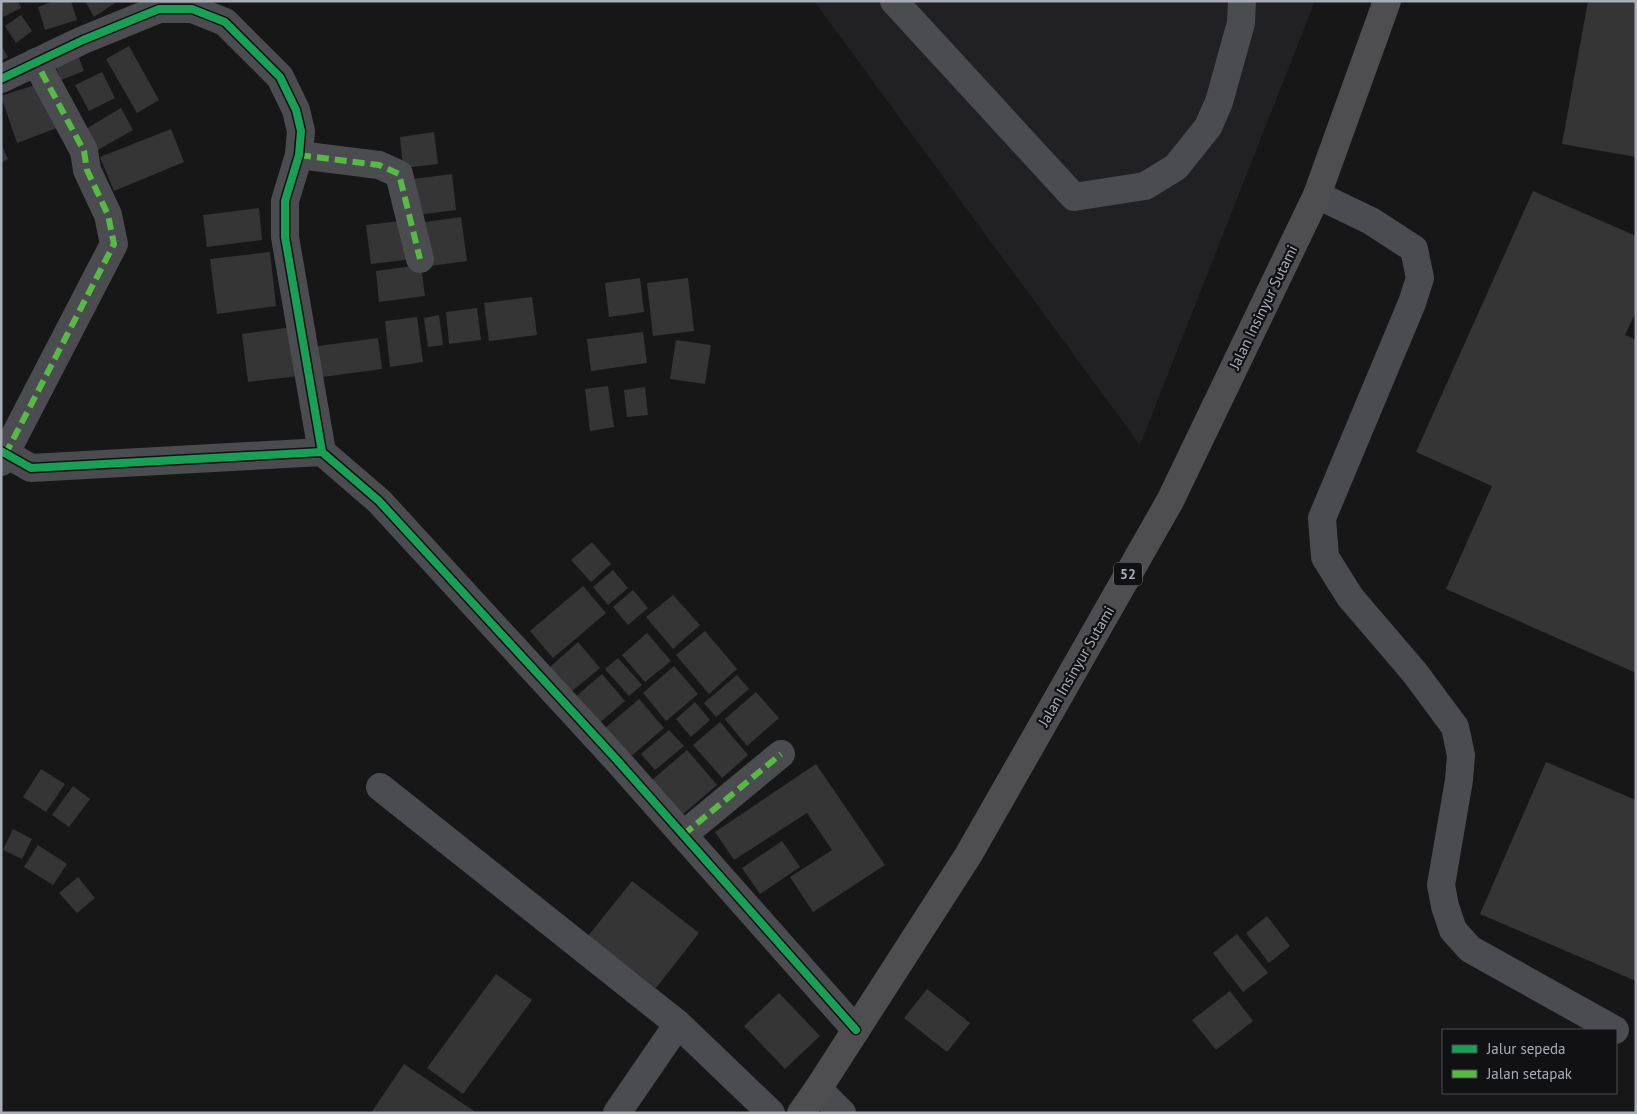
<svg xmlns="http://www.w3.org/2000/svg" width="1637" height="1114" font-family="'PT Sans',sans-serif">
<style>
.built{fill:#212123}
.building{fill:#353536}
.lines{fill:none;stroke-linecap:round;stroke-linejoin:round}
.minor{stroke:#4b4c50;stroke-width:28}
.highway{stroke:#4e4e51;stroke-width:28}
.quiet{stroke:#58b947;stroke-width:6;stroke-dasharray:12 6;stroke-linecap:butt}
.cycleway-casing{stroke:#111113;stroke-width:11}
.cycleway{stroke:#1a9f57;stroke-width:8}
.labels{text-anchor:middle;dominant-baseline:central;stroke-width:4.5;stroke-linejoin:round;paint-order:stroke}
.shield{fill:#111113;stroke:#7b7e86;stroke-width:1}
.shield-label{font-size:14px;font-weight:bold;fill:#a8adb8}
.street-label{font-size:15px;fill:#a8adb8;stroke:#111113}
</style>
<rect width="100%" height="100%" fill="#171717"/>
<path class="built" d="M814,1H1315L1140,445Z"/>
<g class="building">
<path d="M1,1H18L21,8L3,17Z"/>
<path d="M54,1H71L77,20L45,30L38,7Z"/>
<path d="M85,1H118L94,17Z"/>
<path d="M1588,1H1636V157L1562,144Z"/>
<path d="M21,15L32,31L16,43L5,26Z"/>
<path d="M1,45L8,57L1,61Z"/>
<path d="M129,46L159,100L137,113L106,59Z"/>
<path d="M75,47L84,71L61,80L52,57Z"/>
<path d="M102,72L115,98L89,111L75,85Z"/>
<path d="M41,83L57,128L17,143L1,96Z"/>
<path d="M121,108L133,130L96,151L84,130Z"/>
<path d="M171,129L184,162L114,191L100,157Z"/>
<path d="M434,132L438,164L403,168L400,137Z"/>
<path d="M1,144L8,159L1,163Z"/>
<path d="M452,174L456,210L418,215L413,179Z"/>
<path d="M1533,191L1636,236V312L1625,335L1636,340V673L1446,589L1492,486L1416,452Z"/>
<path d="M259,208L262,240L207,247L203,215Z"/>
<path d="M461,217L467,261L423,267L418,223Z"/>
<path d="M408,220L413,259L371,264L366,225Z"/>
<path d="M270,252L276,306L217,314L210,259Z"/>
<path d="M421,265L425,296L379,302L376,271Z"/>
<path d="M640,278L644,312L609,317L605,283Z"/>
<path d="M688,278L694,331L653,336L647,283Z"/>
<path d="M532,297L537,335L489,341L484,303Z"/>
<path d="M477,308L481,340L449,344L446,312Z"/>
<path d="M439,315L443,345L428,347L424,318Z"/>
<path d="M417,317L423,362L390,367L385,321Z"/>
<path d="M293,327L299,376L248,382L242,334Z"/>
<path d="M643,332L647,363L591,371L587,339Z"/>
<path d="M378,338L382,369L315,378L311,347Z"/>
<path d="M676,340L711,345L705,384L670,379Z"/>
<path d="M608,386L614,427L590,431L585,389Z"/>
<path d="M645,387L648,415L627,417L624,390Z"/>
<path d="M592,542L611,564L591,582L571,560Z"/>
<path d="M613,570L628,588L608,605L593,587Z"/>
<path d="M583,586L606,613L553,658L530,631Z"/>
<path d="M633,590L648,608L628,625L613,607Z"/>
<path d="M673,595L700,625L673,649L646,617Z"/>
<path d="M705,631L737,669L709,694L676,655Z"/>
<path d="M647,633L671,661L645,682L622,655Z"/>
<path d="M578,642L600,668L571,692L550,667Z"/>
<path d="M618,658L642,685L629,696L605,669Z"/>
<path d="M674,666L698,694L666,721L643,693Z"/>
<path d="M602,674L625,701L597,725L574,698Z"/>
<path d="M737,675L749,689L716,717L704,703Z"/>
<path d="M756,692L779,718L747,746L725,719Z"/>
<path d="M639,699L664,728L629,758L604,729Z"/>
<path d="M695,702L710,720L691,737L676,719Z"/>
<path d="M720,722L748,755L722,778L693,745Z"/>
<path d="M669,730L684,746L655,770L641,754Z"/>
<path d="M687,750L717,785L675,821L645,786Z"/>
<path d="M1546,762L1636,800V981L1480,914Z"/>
<path d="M816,764L885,865L813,912L790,877L832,850L807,813L734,860L715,832Z"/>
<path d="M41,769L65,784L46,812L23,797Z"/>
<path d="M73,786L90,799L69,827L52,815Z"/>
<path d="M13,829L32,839L22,859L3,850Z"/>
<path d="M782,841L800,867L760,894L742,868Z"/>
<path d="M38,845L67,864L53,885L24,867Z"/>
<path d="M78,877L95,898L77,913L59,893Z"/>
<path d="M632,881L699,933L656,988L588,936Z"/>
<path d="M1267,916L1290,946L1269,963L1246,933Z"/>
<path d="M1237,934L1268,973L1243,992L1213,953Z"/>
<path d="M496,974L532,1000L463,1094L427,1068Z"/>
<path d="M927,989L970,1023L947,1052L904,1018Z"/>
<path d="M1230,991L1253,1021L1216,1050L1192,1020Z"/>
<path d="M779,993L820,1036L785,1069L744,1026Z"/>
<path d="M404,1064L477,1113H371Z"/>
</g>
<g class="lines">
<g class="minor">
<path d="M894,1L1074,197L1145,186L1176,167L1208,127L1219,102L1241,23L1242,1"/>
<path d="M1,79L83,40L159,9H192L225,22L280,77L296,110L301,131L299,155L285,201V237L322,452"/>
<path d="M299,155L379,165L399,174L420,259"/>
<path d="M1317,195L1371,221L1414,249L1420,278L1412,303L1322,518L1325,557L1350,597L1415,673L1455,727L1461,755L1459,780L1441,885L1445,906L1453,930L1470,949L1615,1030"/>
<path d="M1,451L31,468L322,452L379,501L616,759L856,1030"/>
<path d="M1,462L114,244L108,215L87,170L84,151L36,62"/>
<path d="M380,787L678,1024L771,1113"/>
<path d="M683,835L781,754"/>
<path d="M818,1089L842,1113"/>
<path d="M617,1113L678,1024"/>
</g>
<path class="highway" d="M801,1113L818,1089L969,854L1170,501L1317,195L1387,1"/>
<g class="quiet">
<path d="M299,155L379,165L399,174L420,259"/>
<path d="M5,455L114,244L108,215L87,170L84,151L36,62"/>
<path d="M683,835L781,754"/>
</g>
<g class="cycleway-casing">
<g id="cycleway">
<path d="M1,79L83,40L159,9H192L225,22L280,77L296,110L301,131L299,155L285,201V237L322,452"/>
<path d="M1,451L31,468L322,452L379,501L616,759L856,1030"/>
</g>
</g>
<use href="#cycleway" class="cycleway"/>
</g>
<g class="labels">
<rect class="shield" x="1114" y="562.5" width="28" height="23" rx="4"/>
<g class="shield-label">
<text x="1128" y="574">52</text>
</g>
<g class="street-label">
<text transform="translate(1263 307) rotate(-64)">Jalan Insinyur Sutami</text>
<text transform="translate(1076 666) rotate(-60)">Jalan Insinyur Sutami</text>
</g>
</g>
<rect width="1637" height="1114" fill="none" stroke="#a8adb8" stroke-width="5"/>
<rect x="1442" y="1029" width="175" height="65" fill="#111113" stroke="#4d4f55"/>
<rect x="1452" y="1045" width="25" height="8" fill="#1a9f57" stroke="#4d4f55"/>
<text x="1487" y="1054" font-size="15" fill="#a8adb8">Jalur sepeda</text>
<rect x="1452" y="1070" width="25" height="8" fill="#58b947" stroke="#4d4f55"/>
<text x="1487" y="1079" font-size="15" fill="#a8adb8">Jalan setapak</text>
</svg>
